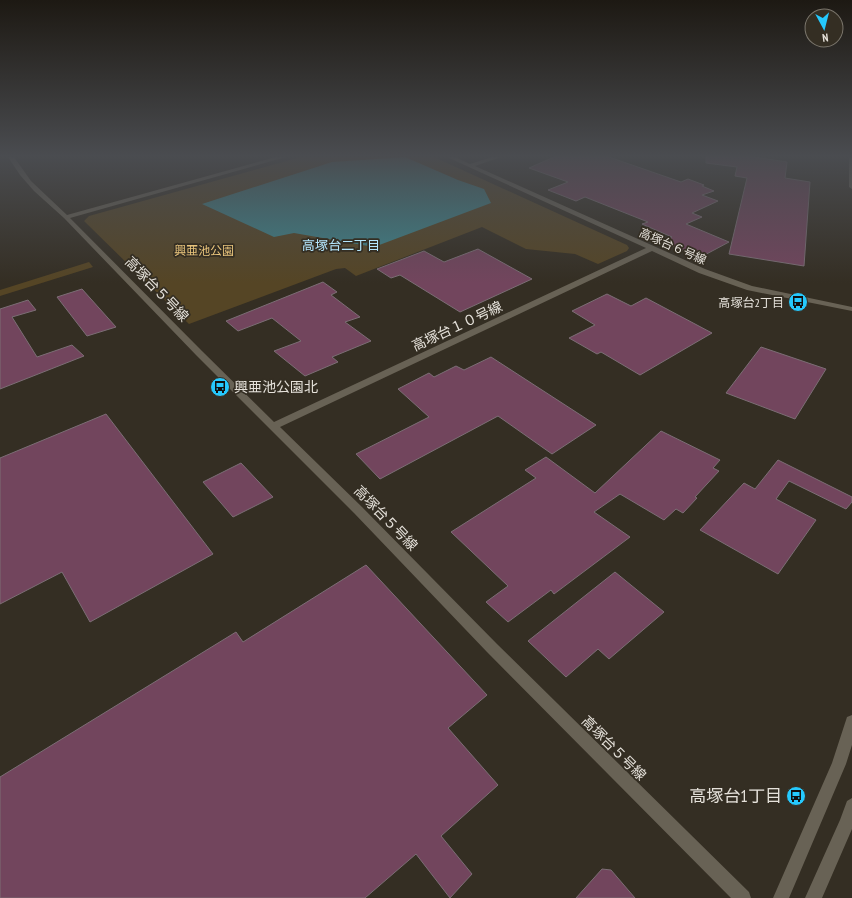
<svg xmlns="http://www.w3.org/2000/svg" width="852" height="898" font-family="'PT Sans Narrow','Noto Sans JP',sans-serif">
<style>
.green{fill:#554525}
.water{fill:#3f848b}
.building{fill:#72455d;stroke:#7c6e75}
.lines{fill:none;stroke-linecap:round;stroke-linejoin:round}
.tertiary{fill:#686255;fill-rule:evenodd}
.labels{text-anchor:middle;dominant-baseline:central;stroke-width:3.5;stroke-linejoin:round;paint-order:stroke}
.far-street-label{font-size:12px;fill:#e5e1da;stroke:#342e23}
.far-park-label{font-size:12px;fill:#e9c47c;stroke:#342e23}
.far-poi-label{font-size:12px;fill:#e5e1da;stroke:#342e23;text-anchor:end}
.far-neighbourhood-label{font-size:13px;fill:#b3e5fc;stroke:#342e23}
.street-label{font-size:14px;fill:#e5e1da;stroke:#342e23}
.poi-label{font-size:14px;fill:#e5e1da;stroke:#342e23;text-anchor:start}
.near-poi-label{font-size:17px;fill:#e5e1da;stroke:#342e23;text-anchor:end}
</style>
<rect width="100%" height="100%" fill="#342e23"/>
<g class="green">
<path d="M301,157H434L627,245L629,248L627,251L598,264L575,254L526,249L482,227L356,276L345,268L336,269L189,324L84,221L89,216Z"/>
<path d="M89,262L93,267L0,296V290Z"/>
</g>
<path class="water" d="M405,157L458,180L484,189L491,203L374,247L294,233L274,237L202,204L332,162Z"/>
<g class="building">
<path d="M554,157H609L681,182L688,179L704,185L702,186L714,191L702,195L718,201L692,213L702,217L686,224L729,242L699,258L662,241L672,237L642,224L648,222L585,197L576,201L548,190L568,182L529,168Z"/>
<path d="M706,157H754L787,162L785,178L810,182L804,266L729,254L747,178L735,176L737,167L706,163Z"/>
<path d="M478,249L532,279L460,312L400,275L391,278L377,269L424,251L444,262Z"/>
<path d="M323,282L337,292L331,295L360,317L345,322L371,341L332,357L338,362L305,376L274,351L301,341L272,318L238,331L226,321Z"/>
<path d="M82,289L116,327L87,336L57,297Z"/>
<path d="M607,294L631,306L646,298L712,333L640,375L601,352L597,354L569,338L595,325L572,311Z"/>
<path d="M28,300L36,310L12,317L37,357L72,345L84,356L0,389V309Z"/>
<path d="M761,347L826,369L795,419L726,393Z"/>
<path d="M491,357L596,425L552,454L498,416L380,479L356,454L429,417L398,389L429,373L434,377L456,366L464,370Z"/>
<path d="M106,414L213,554L90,622L62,572L0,604V458Z"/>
<path d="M661,431L720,460L713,468L719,471L695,497L697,498L683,513L676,509L664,520L620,494L594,512L630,537L554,594L551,590L508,622L486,602L508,586L451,532L536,478L525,470L546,457L595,493Z"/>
<path d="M778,460L852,497V502L846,509L789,481L776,499L816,520L778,574L700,530L744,483L755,489Z"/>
<path d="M241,463L273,497L233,517L203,482Z"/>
<path d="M366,565L487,695L448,728L498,785L441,836L472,874L450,898L416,854L365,898H0V777L236,632L243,642Z"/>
<path d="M615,572L664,612L609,659L598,649L566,677L528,641Z"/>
<path d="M602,869L611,870L635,898H576Z"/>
</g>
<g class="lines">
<g class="tertiary">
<path d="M8,157H14L31,181L67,215L276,157H286L70,218L202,351L274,422L646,248L447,157H455L470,164L492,157H501L475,166L705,269L752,286L852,307V311L747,290L699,273L652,251L280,427L362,507L497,644L749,892L751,898H731L487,652L354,513L196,355L64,218L34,191L20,175Z"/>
<path d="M849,157H852V189L849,187Z"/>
<path d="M852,715V745L846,764L789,898H773L832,763L847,717Z"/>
<path d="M852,798V829L822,898H805L840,820L847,801Z"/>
</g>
</g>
<linearGradient id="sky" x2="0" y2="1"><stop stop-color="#1d1913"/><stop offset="0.55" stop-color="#4a4c50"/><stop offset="1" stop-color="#4a4c50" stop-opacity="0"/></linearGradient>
<rect width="852" height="283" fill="url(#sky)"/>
<defs>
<g id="bus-disc" transform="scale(1)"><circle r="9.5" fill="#25c9fe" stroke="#342e23"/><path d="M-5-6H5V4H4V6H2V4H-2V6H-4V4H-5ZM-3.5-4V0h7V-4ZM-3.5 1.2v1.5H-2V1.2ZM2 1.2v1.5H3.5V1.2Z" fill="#111"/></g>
</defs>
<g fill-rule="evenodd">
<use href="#bus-disc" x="798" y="302"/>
<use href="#bus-disc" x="220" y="387"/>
<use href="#bus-disc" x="796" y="796"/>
</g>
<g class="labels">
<g class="far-street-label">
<text transform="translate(673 246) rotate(24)">高塚台６号線</text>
</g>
<g class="far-park-label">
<text x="204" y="250">興亜池公園</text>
</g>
<g class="far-poi-label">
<text x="784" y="302">高塚台2丁目</text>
</g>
<g class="far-neighbourhood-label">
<text x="341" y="245">高塚台二丁目</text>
</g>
<g class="street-label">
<text transform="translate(157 289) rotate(46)">高塚台５号線</text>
<text transform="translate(457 326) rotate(-25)">高塚台１０号線</text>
<text transform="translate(386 518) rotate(46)">高塚台５号線</text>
<text transform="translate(614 748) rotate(45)">高塚台５号線</text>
</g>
<g class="poi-label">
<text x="234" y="387">興亜池公園北</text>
</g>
<g class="near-poi-label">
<text x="782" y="796">高塚台1丁目</text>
</g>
</g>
<g transform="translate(824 28) rotate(173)"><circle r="19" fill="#342e23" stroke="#7b766c"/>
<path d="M0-3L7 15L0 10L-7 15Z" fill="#25c9fe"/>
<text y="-6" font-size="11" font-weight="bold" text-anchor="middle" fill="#e5e1da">N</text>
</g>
</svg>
